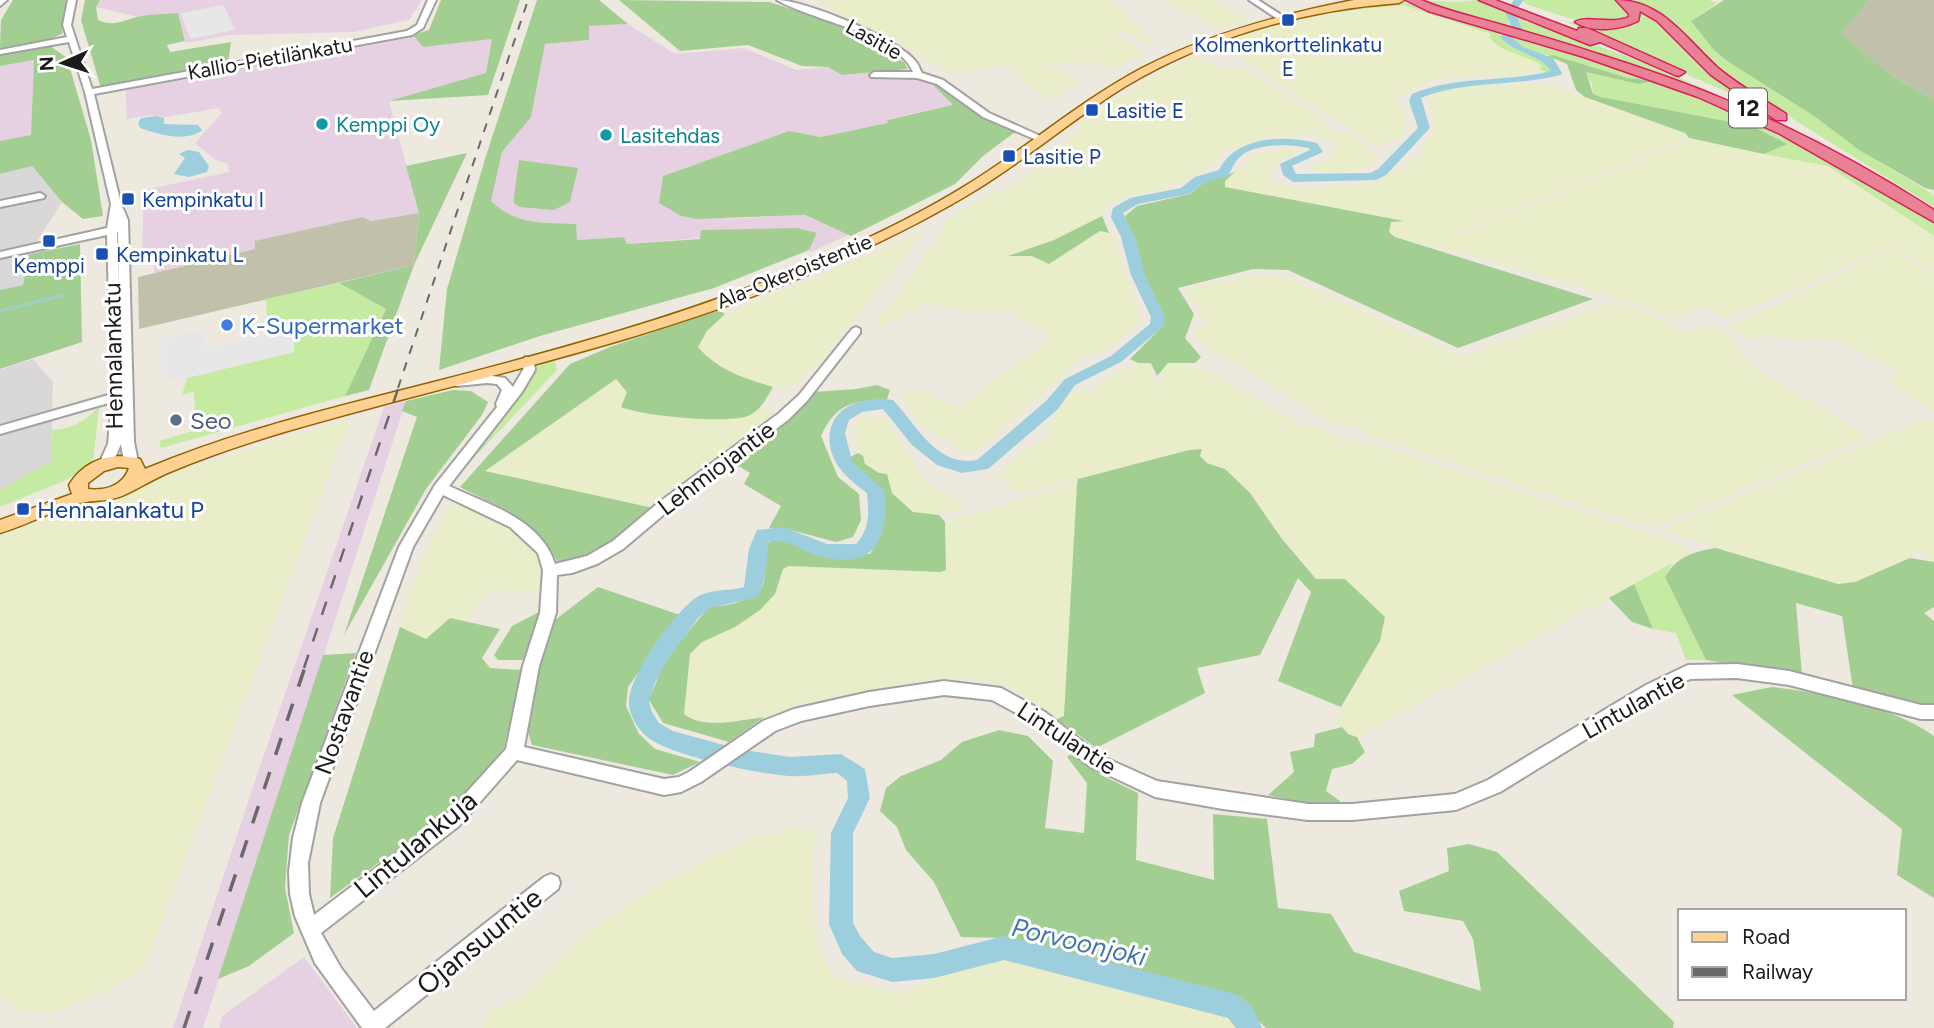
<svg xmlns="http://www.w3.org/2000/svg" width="1934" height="1028" font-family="Figtree,sans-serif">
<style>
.residential{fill:#d9d7d7}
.industrial{fill:#e6d1e2}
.construction{fill:#c1c1ab}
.farmland{fill:#eaedc9}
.grass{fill:#c5eaa2}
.forest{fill:#a3ce92}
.parking{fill:#e7e7e7}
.water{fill:#9dcedd}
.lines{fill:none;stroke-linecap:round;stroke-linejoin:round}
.stream{stroke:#9dcedd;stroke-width:2}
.river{fill:#9dcedd;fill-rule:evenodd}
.minor-casing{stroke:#a2a2a2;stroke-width:4}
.major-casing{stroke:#916300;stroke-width:3}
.highway-casing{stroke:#db1d5b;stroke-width:3}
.minor{fill:#fff;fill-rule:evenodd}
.major{fill:#ffd192;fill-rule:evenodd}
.highway{fill:#e98294;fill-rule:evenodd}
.rail-far2{stroke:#696969;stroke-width:2;stroke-dasharray:9 9;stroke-linecap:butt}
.rail-far1{stroke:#696969;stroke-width:2.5;stroke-dasharray:14 14;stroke-linecap:butt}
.rail{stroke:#696969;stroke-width:3.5;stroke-dasharray:18 18;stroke-linecap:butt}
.transit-dot{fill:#1a4fb4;stroke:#fff;stroke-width:2.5}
.culture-dot{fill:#0f9aa8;stroke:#fff;stroke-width:2.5}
.shop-dot{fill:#3f7fe0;stroke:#fff;stroke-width:2.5}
.service-dot{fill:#5c6f8a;stroke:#fff;stroke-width:2.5}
.labels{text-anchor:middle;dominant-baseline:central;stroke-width:6;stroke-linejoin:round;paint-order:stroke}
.far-street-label{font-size:21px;fill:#1b1b1b;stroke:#fff}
.far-transit-label{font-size:21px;fill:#164399;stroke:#fff;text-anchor:start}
.far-culture-label{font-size:21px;fill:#0d838f;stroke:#fff;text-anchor:start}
.shield{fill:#fff;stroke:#5f5f5f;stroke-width:2}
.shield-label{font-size:23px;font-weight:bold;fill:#1b1b1b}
.shop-label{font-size:24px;fill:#366cbe;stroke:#fff;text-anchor:start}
.street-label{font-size:24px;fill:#1b1b1b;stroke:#fff}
.service-label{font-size:24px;fill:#4e5e75;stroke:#fff;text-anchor:start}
.transit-label{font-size:24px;fill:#164399;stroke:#fff;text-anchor:start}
.water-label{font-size:26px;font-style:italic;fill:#4577ac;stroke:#fff}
.near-street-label{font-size:28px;fill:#1b1b1b;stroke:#fff}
</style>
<rect width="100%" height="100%" fill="#ede9df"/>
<g class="residential">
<path d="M32,166L62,202L29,254L23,285L0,290V174Z"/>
<path d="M33,359L53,382L51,461L0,490V370Z"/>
</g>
<g class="industrial">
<path d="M100,0H422L409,20L353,32L230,35L186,43L178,13L138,17L96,7Z"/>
<path d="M628,24L675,54L744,48L796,70L828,67L842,75L886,71L887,76L930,82L953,105L887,119L889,123L843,134L821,137L789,131L663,176L727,219L803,215L850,234L811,252L809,250L817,233L702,230L700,238L627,244L624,237L576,240V224L523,221L506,215L491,201L496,173L502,152L531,116L545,44L588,40V26Z"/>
<path d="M413,35L423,47L492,39L486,74L389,101L419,213L369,221L363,217L256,241L255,249L154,273L153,253L142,255L144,190L229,172L228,164L214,159L195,143L222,113L219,108L166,117L151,115L127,119L125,83L228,63Z"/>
<path d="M34,60L31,136L0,141V66Z"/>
<path d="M406,401L203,1028H173L257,775L384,407Z"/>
<path d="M304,957L357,1028H219L222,1016Z"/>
</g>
<g class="construction">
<path d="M1869,0H1934V99L1895,78L1840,34Z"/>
<path d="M419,213L414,265L139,329L138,277L255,249V241L363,217L370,221Z"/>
</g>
<g class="farmland">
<path d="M816,0H1111L1154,43L1147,45L1121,30L1113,33L1146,54L1106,69L1093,61L1044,66L1046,69L1057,68L1079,82L1051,100L1019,78L1016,70L1007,65L951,72Z"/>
<path d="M1166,0H1213L1250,21L1217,30Z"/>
<path d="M1402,5L1491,34L1490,38L1536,61L1543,69L1507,77L1471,75L1434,80L1392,98L1402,108L1407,125L1401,137L1379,147L1237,57L1212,46L1275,25L1330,12Z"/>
<path d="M1195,55L1227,70L1243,69L1329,121L1323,123L1339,133L1345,131L1366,145L1375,155L1373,161L1365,167L1350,171L1312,172V167L1326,161L1334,153L1336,144L1325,138L1306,135L1271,137L1223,152L1217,163L1204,171L1168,188L1128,197L1107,206L1102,216L1054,240L1012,253L1009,255L1032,256L1049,264L1100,231L1109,233L1114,238L1140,314L1138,322L1131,332L1102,352L1082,357L975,454L962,451L919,423L911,406L899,397L904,392L918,390L958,407L1052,337L1012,313L998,309L973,312L947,309L928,303L882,326L875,324L936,242L946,221L984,196L1011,189L1038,167L1059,146L1070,143V136L1083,122L1148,79Z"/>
<path d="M1544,83L1685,133L1689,138L1467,228L1454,230L1464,232L1694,139L1828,166L1934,236V271L1907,254L1890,248L1724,319L1703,307L1673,320L1644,306L1454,251L1404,240L1389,232L1391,222L1403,220L1224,187L1225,181L1257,154L1287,147L1295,149L1294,154L1269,168V178L1275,184L1302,189L1375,183L1420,156L1423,143L1436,129L1434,116L1428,103L1434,94L1463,86Z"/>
<path d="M923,232L827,354L797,386L773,387L732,375L708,359L698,347L707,331L725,314Z"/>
<path d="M1892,249L1934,274V412L1887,383L1898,371L1851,347L1822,337L1806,341L1773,336L1749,339L1728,327Z"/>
<path d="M1252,276L1287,277L1462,357L1613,302L1646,312L1678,329L1696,331L1707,327H1715L1738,341L1739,354L1751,365L1869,437L1652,528L1372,437L1359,429L1320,417L1304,405L1191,338L1205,324L1198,306L1182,291Z"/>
<path d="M1177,361L1208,371L1292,418L1298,425L1313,426L1352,442L1376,445L1682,544L1691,553L1357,737L1348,734L1336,720L1380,641L1345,579H1316L1275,527L1225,469L1207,463L1189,450L1025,493L1014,491L1004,483L1002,476L1005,468L1025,450L1046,439L1047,427L1072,392L1092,390L1112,375L1138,363H1151L1155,386L1163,380V368L1168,363Z"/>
<path d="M616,379L627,392L635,413L699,418L746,416L762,407L777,416L653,508L484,471Z"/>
<path d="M861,416L886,418L922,476L927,482L963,503L960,512L925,514L913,512L904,504L892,493L879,473L865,464L863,457L858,453L853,428Z"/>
<path d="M350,418L144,969L100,994L47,1014L24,1012L0,998V536L129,487Z"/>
<path d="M1925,419L1934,421V562L1921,553L1855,582L1838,584L1666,532L1664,528Z"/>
<path d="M1072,484H1077V491L1064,717L1057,719L1008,686L972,680L936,681L885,687L764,717L724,722L693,721L683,713L690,654L702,642L735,627L782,577L783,569L789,565L940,572L945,522Z"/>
<path d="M452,502L511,527L541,556L546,573L543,593L492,590L464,621L450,618L426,640L400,627L421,562Z"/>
<path d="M795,826L817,834L814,850V920L820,949L833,977L904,994L961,961L1032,951L1228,1005L1236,1028H482L487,1013L525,995L568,950L602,921L630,902L707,858L758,835L780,834Z"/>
</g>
<g class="grass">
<path d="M1421,0L1457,2L1478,0L1507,12L1510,29L1436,8Z"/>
<path d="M1523,0H1615L1632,12L1631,18C1604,34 1554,13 1526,4Z"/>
<path d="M1622,0L1658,19L1757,105L1564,21L1584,24L1637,20L1640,15Z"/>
<path d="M1634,0H1710L1717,3L1691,21L1713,49L1727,61L1814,116L1859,150L1934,195V207L1723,75L1658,13Z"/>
<path d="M1392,2L1411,3L1498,31L1510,46L1544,61L1551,67V73L1539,70L1542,66C1526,54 1503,54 1490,38L1491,34L1403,5L1331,12L1293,21C1312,6 1367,5 1392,2Z"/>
<path d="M1517,18L1653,65L1742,107L1521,32Z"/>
<path d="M1509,36L1523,40L1532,39L1641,73L1767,125L1918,212L1934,223V236L1828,166L1764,154L1786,144L1752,126L1601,97L1593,94L1592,83L1585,72L1638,84L1649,80L1628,78L1526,49Z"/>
<path d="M339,283L386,309L345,396L161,448L159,441L196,430L194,391L182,395L187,378L294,352V329L268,334L266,299Z"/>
<path d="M554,359L557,370L453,480L533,371L542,362Z"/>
<path d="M99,407L93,462L66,480L0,507V490L51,461L52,430C73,429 84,421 99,407Z"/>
<path d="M1672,563L1665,577L1706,660H1686L1676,633L1653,629L1634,584Z"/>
</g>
<g class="forest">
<path d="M13,0H66L62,34L47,40L0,48L1,20Z"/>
<path d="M85,0H100L96,7L98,20C114,27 121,21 137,17C150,14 165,14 178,13L185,41L167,45L170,52L231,42L228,63L101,88L81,20Z"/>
<path d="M441,0H520L488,95L389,101L486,73L492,39L423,47L413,35L429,30Z"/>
<path d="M537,0H599L628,24L589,26V40L545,44L531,117L502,152L491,201C517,226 542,222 576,224L577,240L624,237L627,244L700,239L701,230L797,228L817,233L809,250L714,288L540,336L439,370L447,289L485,159Z"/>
<path d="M619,0L769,2L829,21L904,62L908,69L842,75L828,67L802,66L748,45L680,51Z"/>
<path d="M1724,0H1869L1841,34L1895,78L1934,99V190L1925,188L1859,150L1814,116L1727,61L1713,49L1691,21Z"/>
<path d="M49,45L67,58L91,140L103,216L83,219L62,202L32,166L0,174V141L31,135L34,60L0,66V54Z"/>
<path d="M1552,55L1628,78L1649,80V82L1638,84L1586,72L1593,94L1601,97L1752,126L1787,144L1764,154L1689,138L1685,133L1585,97L1576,90L1567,64L1548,56Z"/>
<path d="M930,82H937L982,116L1015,132L983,156L955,184L851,236L805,215L697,219L681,216L659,203L663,176L789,131L821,137L888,123L887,120L953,105Z"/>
<path d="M467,153L414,265L369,390L345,396L386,309L339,283L414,265L419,213L406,166Z"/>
<path d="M519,160L578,168L570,202L554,210L519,207L514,203V197Z"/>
<path d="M1235,172L1225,181V187L1404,221L1391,222L1389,232L1395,237L1593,299L1458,348L1288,270L1253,269L1178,288L1194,314L1185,338L1201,357L1195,363H1168L1157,376L1151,363H1138L1130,359L1163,326L1164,317L1143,274L1125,216L1137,206L1190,194L1203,183Z"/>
<path d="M1102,216L1109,233L1100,231L1049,264L1032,256H1008L1054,240Z"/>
<path d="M80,244L82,342L0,369V290L23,285L29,254Z"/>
<path d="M718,310L725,314L707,331L698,347C719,371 744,378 773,387C766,399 761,410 748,416C727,424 642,416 621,407L627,392L616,379L485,471L653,508L592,556L559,565C541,523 498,507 460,487L570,364L610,347Z"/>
<path d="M877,385L890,390L887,399C852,402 837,402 821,436L838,477L859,494L861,520L853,537L836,542L787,529L769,528L781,506L744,484L750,473L732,462L813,392L856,389Z"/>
<path d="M453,390L471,391L488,402L482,415L426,489L344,635L417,417L402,411L406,401Z"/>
<path d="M1202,449L1200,456L1207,463L1225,469L1250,493L1282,539L1316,579H1345L1385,617L1380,641L1341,707L1278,681L1311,592L1298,578L1260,655L1197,668L1205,693L1096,748L1057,719L1064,716L1077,484L1078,479L1189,450Z"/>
<path d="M858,453L863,456L865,464L879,473L887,474L892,493L913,512L939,515L945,522L946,570L940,572L789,566L783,569L775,594L760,610L735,627L702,642L690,654L684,714C704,730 740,720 764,717L729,742L663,723L649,700L666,658L709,607C727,606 763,600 765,577C765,568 763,558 762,549L775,537L821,554H870C882,537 891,510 879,491C872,479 857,468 847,459Z"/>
<path d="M1716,548L1838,584L1855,582L1910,558L1934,562V607L1924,613L1934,621V708L1914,707L1853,689L1842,616L1796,603L1802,675L1706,660L1665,577C1677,556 1693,552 1716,548Z"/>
<path d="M1634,584L1653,629L1632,622L1609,598Z"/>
<path d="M598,587L680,615L628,687L626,706L639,734L655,749L700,762L673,775L532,745L526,725L539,665L555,620Z"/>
<path d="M539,612L525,660H498L494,655L512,626Z"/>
<path d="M450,618L500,629L482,658L490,668L522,670L502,756L464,801L330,898L333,838L400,627L426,639Z"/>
<path d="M356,653L289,835L285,888L294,933L249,966L218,979L323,655Z"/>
<path d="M1772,687C1825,694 1890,705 1934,736V898L1897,875L1902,829L1732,695Z"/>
<path d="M1342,727L1348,734L1357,737L1365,752L1352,764L1332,769L1326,791L1340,801L1338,805L1308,803L1268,795L1294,772L1290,752L1314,747L1315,734Z"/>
<path d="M999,730L1028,736L1053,761L1045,828L1084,833L1087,783L1067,757L1072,753L1101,775L1138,793L1136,860L1214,880L1213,814L1267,819L1278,908L1331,914L1354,952L1481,991L1473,939L1463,921L1404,911L1399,891L1449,871L1447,848L1469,844L1497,852L1674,1022L1673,1028H1266L1237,1000L1000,938L961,937L934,882L906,850L897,827L880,811L886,788L901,776L941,760L962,742Z"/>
</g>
<g class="parking">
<path d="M224,5L235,30L190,39L181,13Z"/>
<path d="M205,329V348L294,329V352L194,376L163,380L160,339Z"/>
</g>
<g class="water">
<path d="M156,116L164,118V124L198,125L202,130C186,143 158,134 140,128L138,123L141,118Z"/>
<path d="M188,150L199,152L209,166L207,172L189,177L174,174L185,158L179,154Z"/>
</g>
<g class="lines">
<path class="stream" d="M0,311L64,295"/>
<path class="river" d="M1514,0H1524L1515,11L1522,29L1511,37L1523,47L1553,58L1562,73L1561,75C1514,87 1465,80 1421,98L1430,128L1386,175L1376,180L1293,182L1283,175L1280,164L1310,150L1309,148C1289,144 1251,142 1237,160C1233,165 1231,171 1228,176L1203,183L1189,194L1138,204L1123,213L1135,237L1145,275L1165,317L1164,326L1121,362L1075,385L1058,409L988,469L962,473L937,465L912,445L883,409L862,412L849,420L845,433L852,461L884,491C890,543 872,572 816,555C800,550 788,539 769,541L765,577L758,597L710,608L699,617L666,662L655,683L649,702L652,712L659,723L673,731L738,749L790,757L841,754L865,769L870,798L853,833V923L860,936L874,952L892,958L934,954L1004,936L1235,994C1251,1001 1256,1013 1262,1028H1236L1228,1018L1004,960L934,978L892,982L857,971L842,954L829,924L831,833L848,798L847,781L837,773C822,774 805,777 789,776C759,774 667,755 646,736C638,729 629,715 629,703C628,677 675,611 697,597C709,589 730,591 744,587L749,549L757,530L783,527L827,544H856C870,528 869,514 867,493C858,486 849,480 842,471C821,446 826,410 860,402C870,399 882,398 893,400C916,424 937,468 977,460L1046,401L1065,379L1111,356L1150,324L1151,317L1131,275L1121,237L1111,217L1113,208L1130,198L1181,188L1195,177L1219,170C1236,136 1283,135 1317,143L1323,152L1292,166L1296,174L1370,173L1378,169L1418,128L1409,101L1412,94C1457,75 1504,83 1551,71C1540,54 1517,55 1500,37L1512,28L1505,11Z"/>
<g class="minor-casing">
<g id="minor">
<path d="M0,0H7L0,6Z"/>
<path d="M68,0H76L71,25L92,89L407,31L417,25L428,0H436L423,28L412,35L94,94L121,204L128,220L134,442L138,462L131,467L124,462L121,444L111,467L106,469L99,464L108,444L112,402L0,434V426L112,394L107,235L0,258V252L107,228L111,204L85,92L69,42L0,54V50L67,37L63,25ZM117,232H118L119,290Z"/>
<path d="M777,0C805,0 902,40 917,63C918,64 921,72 922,73L943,80L989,113L1047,139L1039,141L983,117L937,84L917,78L871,77L870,75L874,72H913C898,34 810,20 777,0Z"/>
<path d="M1249,0H1258L1286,18L1279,20Z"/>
<path d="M40,193L45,196L44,198L0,207V201Z"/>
<path d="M856,327L860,329V333L807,401L788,420L668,511L623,549L597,564L572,573L557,575L556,613L539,666L524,747L664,779L679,777L689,772L763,721L794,709L869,692L944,681L1001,688L1045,712L1101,756L1157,781L1308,804H1352L1455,794L1488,780L1646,685L1688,665L1737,664L1789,671L1921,705H1934V719H1921L1789,685L1737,678L1690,679L1658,695L1500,792L1456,810L1352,820H1308L1223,809L1155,797L1089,766L1033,722L992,700L944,695L869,706L801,721L775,731L701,782L681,792L664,795L517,760L459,826L321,933L341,968L374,1011L544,877L551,874L558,877L560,883L558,889L385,1028H362L315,963L295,916L290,894L289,872L293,838L302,803L399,547L435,485L497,407L496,404L502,390L497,384L487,383L457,386L453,385L451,382L453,379L487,375L505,378L513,387L523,370L525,357H533L535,370L522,392L449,486C487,504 541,519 555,564L587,556L613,541L658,503L778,414L799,395L852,329ZM443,495L510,527L538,553L543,570L540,613L523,666L506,749L447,814L314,915L309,894L308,863L320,803L413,547Z"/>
</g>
</g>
<g class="major-casing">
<path id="major" d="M1354,0H1404L1399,3C1304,10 1208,37 1126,86C1074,118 1028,158 976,190C922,223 865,250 807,275C641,345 464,380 291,430C250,442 209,456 170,472C153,479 138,489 122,496C110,501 98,500 86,502C57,508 28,525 0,533V520L72,494L69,485C84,460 112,451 140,459L145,469C238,430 336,407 434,382C554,351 675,318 791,271C854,246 916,217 973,181C1030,145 1082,100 1142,68C1209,34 1281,14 1354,0ZM118,467L129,468C123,486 105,491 88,489V483L104,471Z"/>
</g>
<g class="highway-casing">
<g id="highway">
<path d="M1406,0H1421C1447,11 1475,17 1502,25C1545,37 1587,50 1629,64C1737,99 1839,149 1934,210V222L1780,134L1698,97L1584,57L1428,11Z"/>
<path d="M1479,0H1495L1577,31L1579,28H1587L1685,72L1679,76L1675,75L1600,42L1590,45Z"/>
<path d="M1616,0C1662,0 1686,39 1718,68C1738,85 1763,99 1786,114V120H1776L1711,75L1657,21L1640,11L1638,21C1620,30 1592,33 1575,22C1586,15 1611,25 1629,17V14Z"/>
</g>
</g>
<use href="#minor" class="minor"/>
<use href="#major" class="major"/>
<use href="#highway" class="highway"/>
<path class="rail-far2" d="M398,388L528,0"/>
<path class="rail-far1" d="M304,668L399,386"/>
<path class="rail" d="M184,1028L305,667"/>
</g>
<g class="transit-dot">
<rect x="1281" y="13" width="14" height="14" rx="3.5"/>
<rect x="1085" y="103" width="14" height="14" rx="3.5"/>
<rect x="1002" y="149" width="14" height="14" rx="3.5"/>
<rect x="121" y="192" width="14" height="14" rx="3.5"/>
<rect x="42" y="234" width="14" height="14" rx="3.5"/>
<rect x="95" y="247" width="14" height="14" rx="3.5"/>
<rect x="16" y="502" width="14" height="14" rx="3.5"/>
</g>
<g class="culture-dot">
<circle cx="322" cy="124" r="7"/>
<circle cx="606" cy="135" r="7"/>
</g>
<circle class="shop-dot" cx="227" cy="325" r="7"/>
<circle class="service-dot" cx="176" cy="420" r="7"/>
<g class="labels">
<g class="far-street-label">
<text transform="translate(874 39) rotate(29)">Lasitie</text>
<text transform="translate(270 58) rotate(-10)">Kallio-Pietilänkatu</text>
<text transform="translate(794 271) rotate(-22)">Ala-Okeroistentie</text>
</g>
<g class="far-transit-label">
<text x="1288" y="44" text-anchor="middle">Kolmenkorttelinkatu<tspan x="1288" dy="24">E</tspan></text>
<text x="1106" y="110">Lasitie E</text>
<text x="1023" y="156">Lasitie P</text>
<text x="142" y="199">Kempinkatu I</text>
<text x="116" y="254">Kempinkatu L</text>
<text x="49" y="265" text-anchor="middle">Kemppi</text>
</g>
<g class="far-culture-label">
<text x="336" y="124">Kemppi Oy</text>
<text x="620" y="135">Lasitehdas</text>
</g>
<rect class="shield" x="1729" y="88.5" width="38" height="39" rx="5"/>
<g class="shield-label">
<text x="1748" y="108">12</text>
</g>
<g class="shop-label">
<text x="241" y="325">K-Supermarket</text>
</g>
<g class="street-label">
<text transform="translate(113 356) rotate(-91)">Hennalankatu</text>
<text transform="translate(716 468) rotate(-37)">Lehmiojantie</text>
<text transform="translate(1633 705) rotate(-29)">Lintulantie</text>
<text transform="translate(344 712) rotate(-70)">Nostavantie</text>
<text transform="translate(1067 738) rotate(33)">Lintulantie</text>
</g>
<g class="service-label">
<text x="190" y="420">Seo</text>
</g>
<g class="transit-label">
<text x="37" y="509">Hennalankatu P</text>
</g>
<g class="water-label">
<text transform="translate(1079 942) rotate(13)">Porvoonjoki</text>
</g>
<g class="near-street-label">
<text transform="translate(415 844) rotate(-40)">Lintulankuja</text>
<text transform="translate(479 941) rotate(-39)">Ojansuuntie</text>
</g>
</g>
<rect x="1678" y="909" width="228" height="91" fill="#ffffff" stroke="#a4a4a4" stroke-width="2"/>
<rect x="1692" y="932" width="35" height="10" fill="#ffd192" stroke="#a4a4a4" stroke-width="2"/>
<text x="1742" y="944" font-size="21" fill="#1b1b1b">Road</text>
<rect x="1692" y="967" width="35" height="10" fill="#696969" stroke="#a4a4a4" stroke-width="2"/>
<text x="1742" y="979" font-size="21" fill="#1b1b1b">Railway</text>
<g transform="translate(63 63) rotate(267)" stroke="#ffffff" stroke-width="5" paint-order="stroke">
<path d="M0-5L12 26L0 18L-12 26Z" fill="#1b1b1b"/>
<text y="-10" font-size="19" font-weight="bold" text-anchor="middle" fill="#1b1b1b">N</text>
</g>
</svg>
